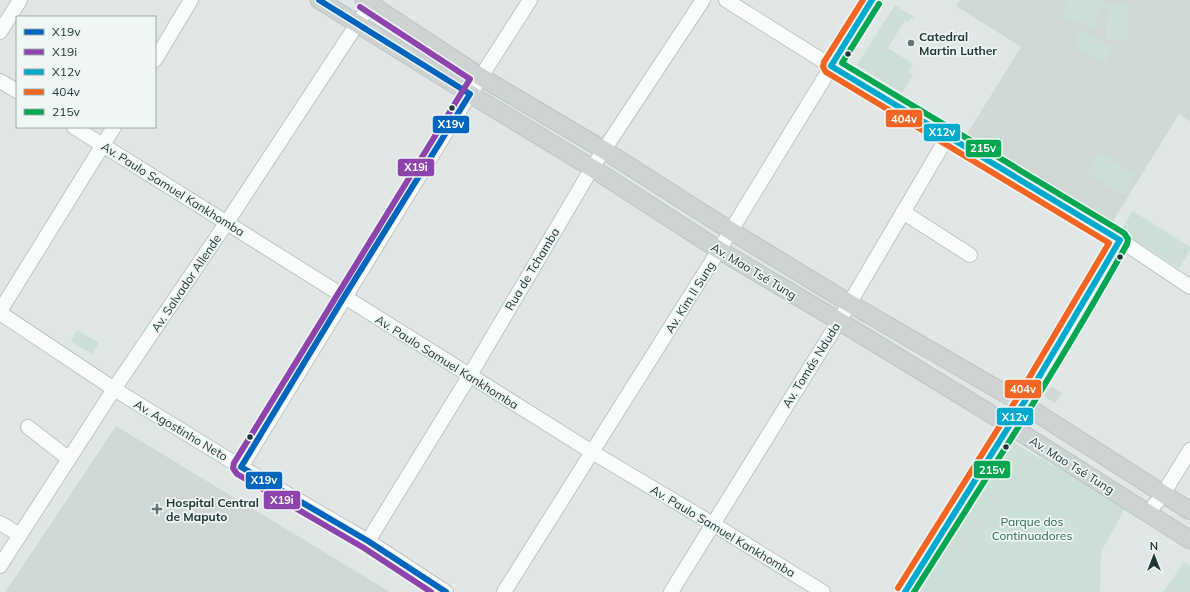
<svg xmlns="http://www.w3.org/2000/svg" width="1190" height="592" font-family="Mulish,sans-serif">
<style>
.built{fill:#d0d8d6}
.green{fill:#ccdfd6}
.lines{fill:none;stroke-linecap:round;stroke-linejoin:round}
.minor-casing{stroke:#bec4c3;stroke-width:16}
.major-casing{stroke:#bcc3c3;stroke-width:19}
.minor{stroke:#fafbfb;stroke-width:14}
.major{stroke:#cdd3d3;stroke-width:17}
.bus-1-casing{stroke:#eff6f4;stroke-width:9}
.bus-2-casing{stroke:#eff6f4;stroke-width:9}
.bus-3-casing{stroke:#eff6f4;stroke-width:9}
.bus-4-casing{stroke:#eff6f4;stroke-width:9}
.bus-5-casing{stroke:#eff6f4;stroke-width:9}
.bus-1{stroke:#0065bd;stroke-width:6}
.bus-2{stroke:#8e44ad;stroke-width:6}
.bus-3{stroke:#00a9ce;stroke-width:6}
.bus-4{stroke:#f26522;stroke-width:6}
.bus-5{stroke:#00a651;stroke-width:6}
.poi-dot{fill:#657574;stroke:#eff6f4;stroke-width:1.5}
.bus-dot{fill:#223837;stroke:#eff6f4;stroke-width:1.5}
.labels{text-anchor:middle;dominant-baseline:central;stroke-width:3.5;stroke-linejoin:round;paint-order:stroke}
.poi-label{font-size:12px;font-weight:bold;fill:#223837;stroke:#eff6f4;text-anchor:start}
.street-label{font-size:12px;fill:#223837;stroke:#eff6f4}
.park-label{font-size:12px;fill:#306b54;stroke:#eff6f4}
.line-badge{stroke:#eff6f4;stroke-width:1.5}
.badge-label{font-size:11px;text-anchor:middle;font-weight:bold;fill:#fff}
</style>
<rect width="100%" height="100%" fill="#e1e7e6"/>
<g class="built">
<path d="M960,0H1190V121L1179,114L1110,226L965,137L1021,47L956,6Z"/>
<path d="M1051,386L1062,393L1055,403L1044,396Z"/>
<path d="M116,426L390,592H5Z"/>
</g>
<g class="green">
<path d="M1067,0H1104L1094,28L1061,17Z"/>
<path d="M895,5L914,17L912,19L910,18L908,22L905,20L888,48L913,64L908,72L913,75L902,93L857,65Z"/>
<path d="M1107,5L1128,6L1127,40H1106Z"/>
<path d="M1080,31L1112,48L1105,62L1073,45Z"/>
<path d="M1100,152L1136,174L1123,195L1087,173Z"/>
<path d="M1133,211L1190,247V250L1179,268L1120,231Z"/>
<path d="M77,330L99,343L92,354L71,342Z"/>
<path d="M1009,440L1126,507L1101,552L1100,592H918Z"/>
<path d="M1184,562L1190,566V592H1163Z"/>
</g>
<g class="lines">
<g class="minor-casing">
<g id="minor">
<path d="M726,0L831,66L1120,240L1190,287"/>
<path d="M0,32L20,0"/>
<path d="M155,60L191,0"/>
<path d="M0,81L17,91"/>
<path d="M74,127L592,452L713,524L823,592"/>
<path d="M903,212L970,255"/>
<path d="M0,311L114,127"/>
<path d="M0,313L114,389L241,467L368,541L446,592"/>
<path d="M28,427L69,459"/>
<path d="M241,467L459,111L530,0"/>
<path d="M1148,513L1163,494L1190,450"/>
<path d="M0,523L20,535"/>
<path d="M368,541L470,375L592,168L703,0"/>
<path d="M0,566L114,389L227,222L373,0"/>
<path d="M504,592L719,250L872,0"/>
<path d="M671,592L839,321L948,136"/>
<path d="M905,592L1023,404L1106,265L1120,240"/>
</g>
</g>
<g class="major-casing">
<g id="major">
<path d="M319,0L470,94L592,168L719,250L839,321L1009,425L1190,540"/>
<path d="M364,0L481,77L604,150L731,231L849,303L1023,404L1190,511"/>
</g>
</g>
<use href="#minor" class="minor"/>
<use href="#major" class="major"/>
<g class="bus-1-casing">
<path id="bus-1" d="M319,0L470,94L344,297L241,467L368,541L446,592"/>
</g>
<g class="bus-2-casing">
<path id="bus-2" d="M360,7L470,79L234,463L233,468L237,474L364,548L431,592"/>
</g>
<g class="bus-3-casing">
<path id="bus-3" d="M872,0L831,66L1120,240L1023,404L905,592"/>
</g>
<g class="bus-4-casing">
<path id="bus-4" d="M863,0L824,62L823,67L826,72L1109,243L1016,400L898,588"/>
</g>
<g class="bus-5-casing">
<path id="bus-5" d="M879,4L842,63L1124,233L1128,239L1127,244C1061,363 987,477 914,592"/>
</g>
<use href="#bus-1" class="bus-1"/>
<use href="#bus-2" class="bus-2"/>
<use href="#bus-3" class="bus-3"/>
<use href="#bus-4" class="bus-4"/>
<use href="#bus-5" class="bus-5"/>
</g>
<g class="poi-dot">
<circle cx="911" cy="43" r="4"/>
<path d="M155 503h4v4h4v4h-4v4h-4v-4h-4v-4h4z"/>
</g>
<g class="bus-dot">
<circle cx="848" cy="54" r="3.5"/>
<circle cx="452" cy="108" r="3.5"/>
<circle cx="1120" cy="257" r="3.5"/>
<circle cx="250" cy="437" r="3.5"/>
<circle cx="1006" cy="447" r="3.5"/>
</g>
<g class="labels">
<g class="poi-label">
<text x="919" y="36">Catedral<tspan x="919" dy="14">Martin Luther</tspan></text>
<text x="166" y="502">Hospital Central<tspan x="166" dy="14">de Maputo</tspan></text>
</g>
<g class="street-label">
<text transform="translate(173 189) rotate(32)">Av. Paulo Samuel Kankhomba</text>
<text transform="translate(532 269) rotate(-59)">Rua de Tchamba</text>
<text transform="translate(754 271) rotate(31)">Av. Mao Tsé Tung</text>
<text transform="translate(186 283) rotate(-56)">Av. Salvador Allende</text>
<text transform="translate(690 297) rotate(-58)">Av. Kim II Sung</text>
<text transform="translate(447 362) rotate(32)">Av. Paulo Samuel Kankhomba</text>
<text transform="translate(811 365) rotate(-58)">Av. Tomás Nduda</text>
<text transform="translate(181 430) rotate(31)">Av. Agostinho Neto</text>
<text transform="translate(1072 465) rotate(32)">Av. Mao Tsé Tung</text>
<text transform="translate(723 531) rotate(31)">Av. Paulo Samuel Kankhomba</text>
</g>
<g class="park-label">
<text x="1032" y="521">Parque dos<tspan x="1032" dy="14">Continuadores</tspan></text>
</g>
</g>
<g class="line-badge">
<rect x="885" y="109" width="38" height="19" rx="4" fill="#f26522"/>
<rect x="432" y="115" width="38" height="19" rx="4" fill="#0065bd"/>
<rect x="923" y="123" width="38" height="19" rx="4" fill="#00a9ce"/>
<rect x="965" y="139" width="37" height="19" rx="4" fill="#00a651"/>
<rect x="397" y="158" width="38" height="19" rx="4" fill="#8e44ad"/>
<rect x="1004" y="379" width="38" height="20" rx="4" fill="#f26522"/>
<rect x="996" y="407" width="38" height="19" rx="4" fill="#00a9ce"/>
<rect x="973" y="460" width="38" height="19" rx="4" fill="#00a651"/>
<rect x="245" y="471" width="38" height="19" rx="4" fill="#0065bd"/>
<rect x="263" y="490" width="38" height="20" rx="4" fill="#8e44ad"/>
</g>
<g class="badge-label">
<text x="904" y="123">404v</text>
<text x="451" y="128">X19v</text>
<text x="942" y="136">X12v</text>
<text x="983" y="152">215v</text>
<text x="416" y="171">X19i</text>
<text x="1023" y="393">404v</text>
<text x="1015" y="421">X12v</text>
<text x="992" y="474">215v</text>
<text x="264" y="484">X19v</text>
<text x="282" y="504">X19i</text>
</g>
<rect x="16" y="16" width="140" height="112" fill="#eff6f4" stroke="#9daaa8"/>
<rect x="24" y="29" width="20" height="6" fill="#0065bd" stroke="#9daaa8"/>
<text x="52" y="36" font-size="12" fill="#223837">X19v</text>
<rect x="24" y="49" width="20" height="6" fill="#8e44ad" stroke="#9daaa8"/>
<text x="52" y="56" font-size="12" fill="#223837">X19i</text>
<rect x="24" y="69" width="20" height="6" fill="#00a9ce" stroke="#9daaa8"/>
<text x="52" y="76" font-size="12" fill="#223837">X12v</text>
<rect x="24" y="89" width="20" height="6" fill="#f26522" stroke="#9daaa8"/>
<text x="52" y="96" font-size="12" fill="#223837">404v</text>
<rect x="24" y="109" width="20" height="6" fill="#00a651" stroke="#9daaa8"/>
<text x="52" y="116" font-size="12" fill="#223837">215v</text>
<g transform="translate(1154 556)" stroke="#eff6f4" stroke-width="3" paint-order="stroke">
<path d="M0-3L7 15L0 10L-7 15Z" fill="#223837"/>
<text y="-6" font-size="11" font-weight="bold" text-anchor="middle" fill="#223837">N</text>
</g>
</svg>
